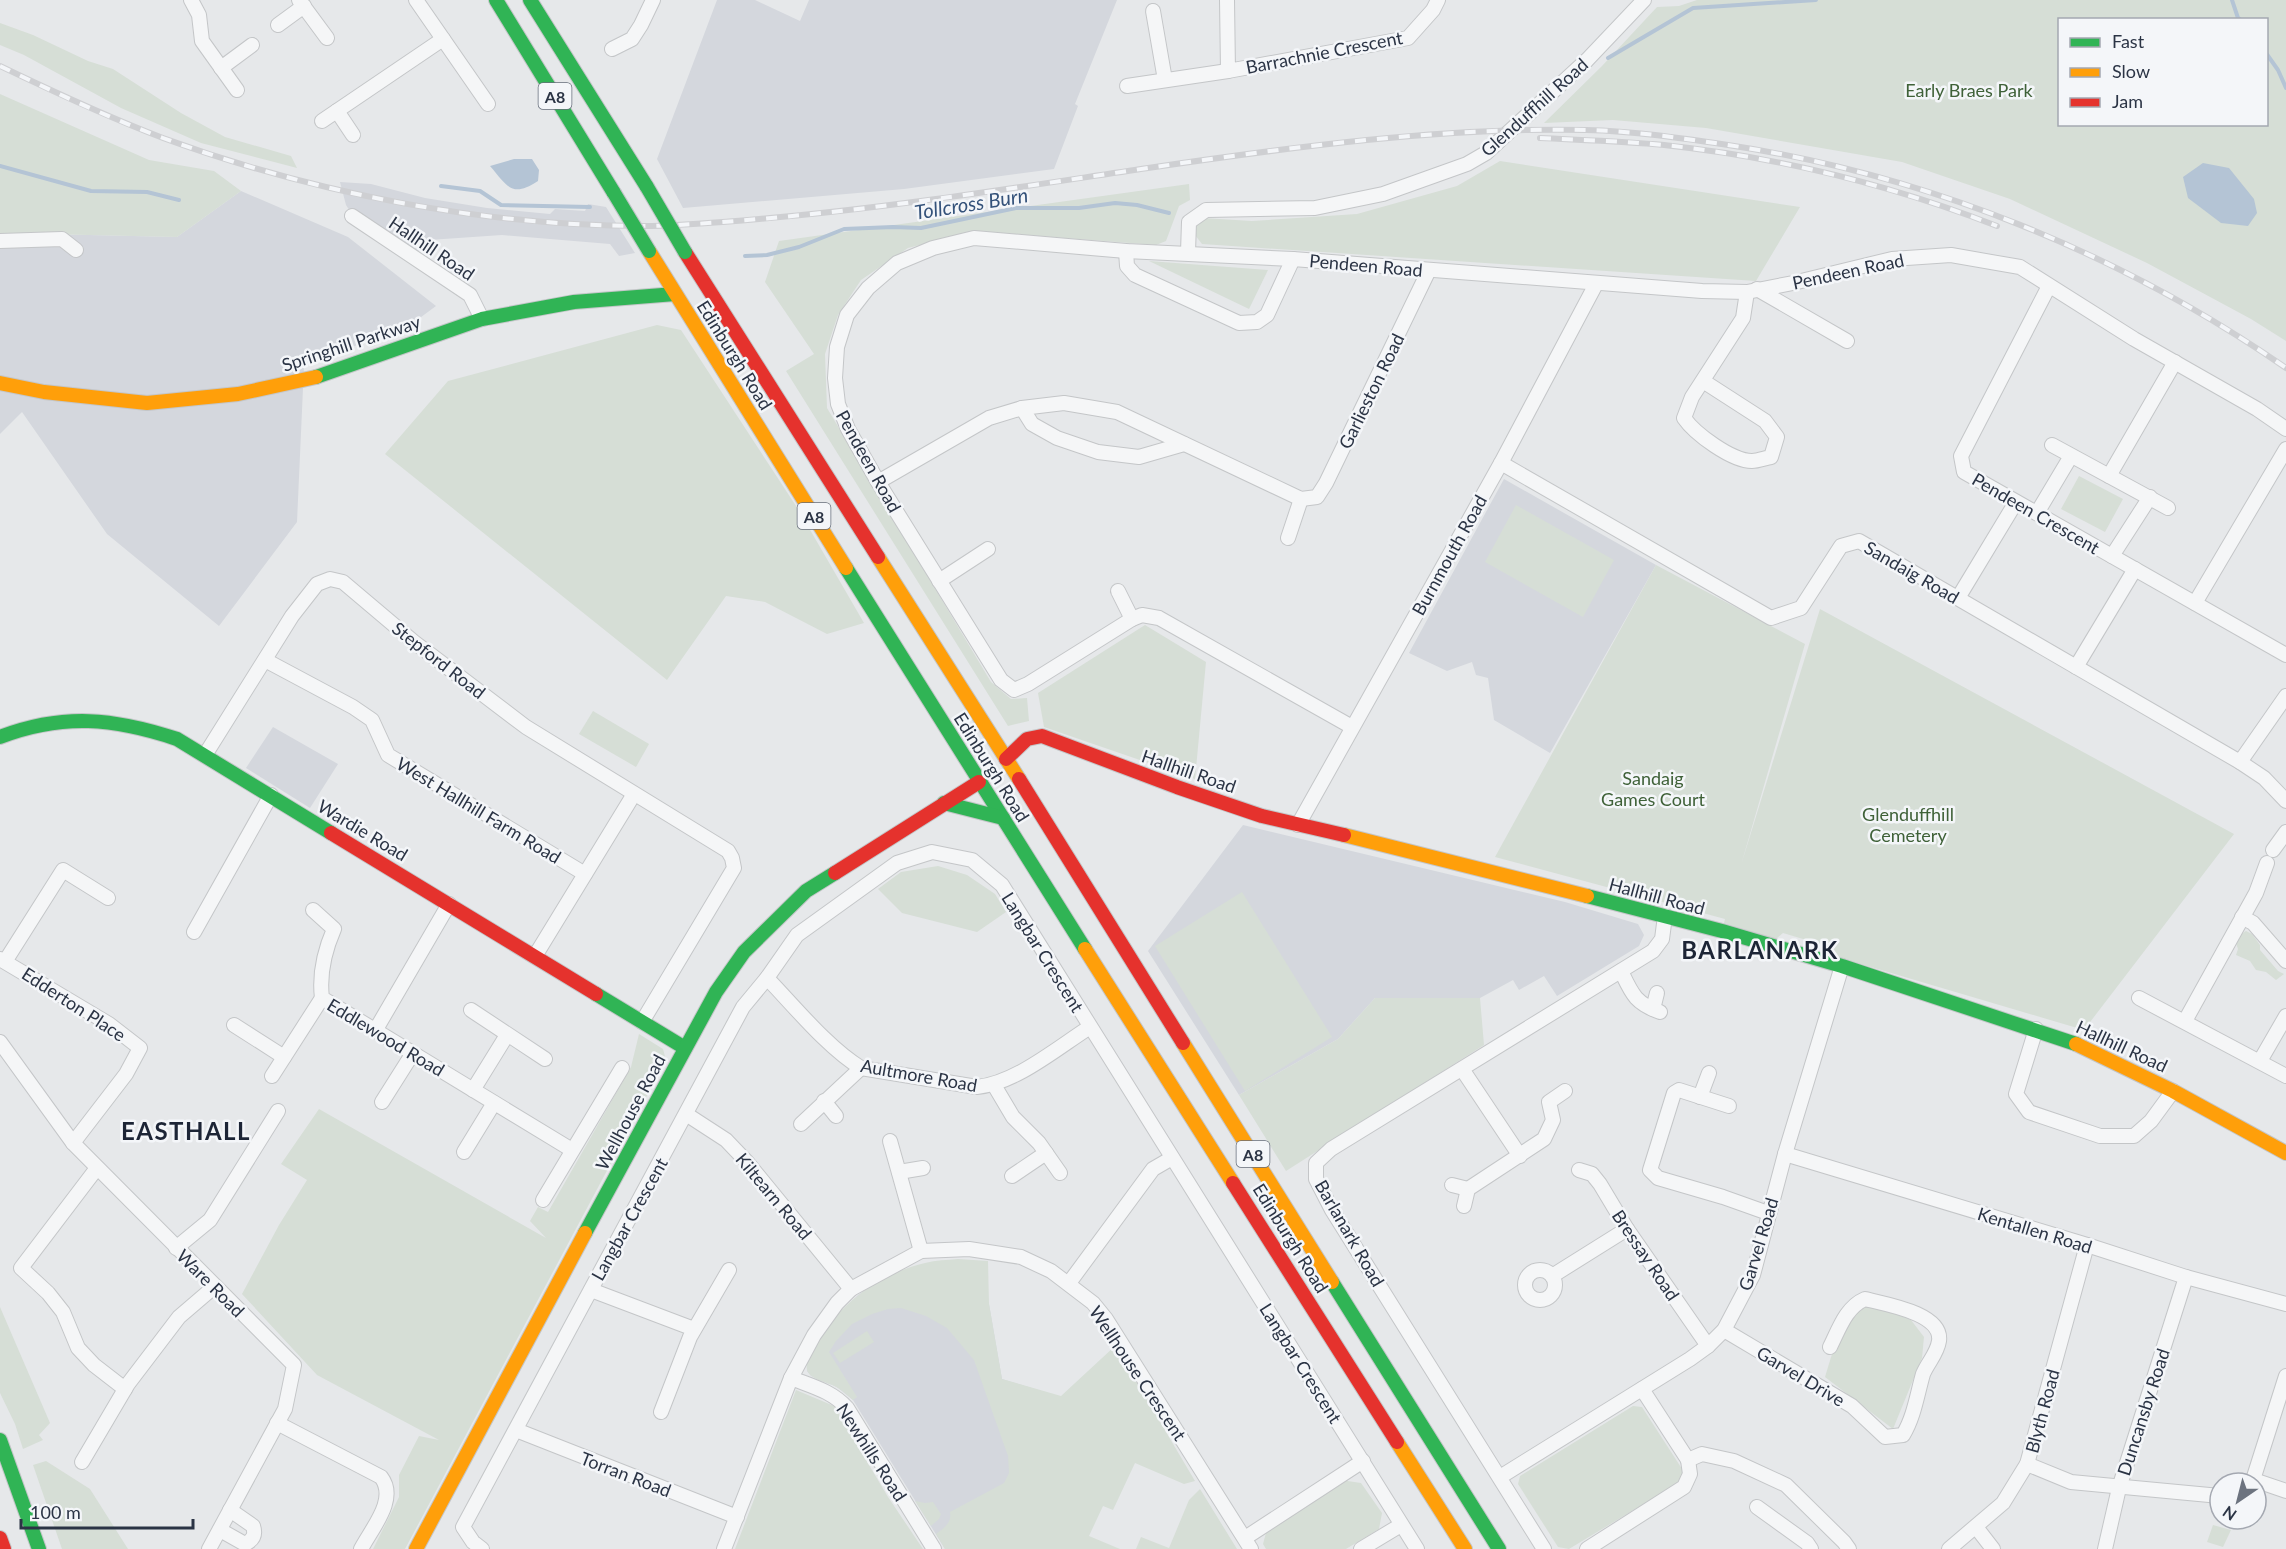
<svg xmlns="http://www.w3.org/2000/svg" width="2286" height="1549" font-family="Lato,sans-serif">
<style>
.built{fill:#d4d7dd}
.green{fill:#d6ded6;fill-rule:evenodd}
.water{fill:#b4c4d5}
.lines{fill:none;stroke-linecap:round;stroke-linejoin:round}
.stream{stroke:#b4c4d5;stroke-width:4}
.street-casing{stroke:#c4c6c8;stroke-width:16}
.fast-casing{stroke:#c4c6c8;stroke-width:16}
.slow-casing{stroke:#c4c6c8;stroke-width:16}
.jam-casing{stroke:#c4c6c8;stroke-width:16}
.street{stroke:#f5f6f7;stroke-width:14}
.fast{stroke:#30b455;stroke-width:14}
.slow{stroke:#ff9f0a;stroke-width:14}
.jam{stroke:#e5322d;stroke-width:14}
.rail-casing{stroke:#cecfd2;stroke-width:6}
.rail{stroke:#f4f6f9;stroke-width:4;stroke-dasharray:11;stroke-linecap:butt}
.fast-bridge-casing{stroke:#c2c5c8;stroke-width:16;stroke-linecap:butt}
.fast-bridge{stroke:#30b455;stroke-width:14}
.labels{text-anchor:middle;dominant-baseline:central;stroke-width:5;stroke-linejoin:round;paint-order:stroke}
.shield{fill:#f4f6f9;stroke:#676e7b;stroke-width:1.5}
.shield-label{font-size:16px;font-weight:bold;fill:#2b3445}
.street-label{font-size:18px;fill:#2b3445;stroke:#f4f6f9}
.park-label{font-size:18px;fill:#3f6138;stroke:#f4f6f9}
.water-label{font-size:20px;font-style:italic;fill:#34527a;stroke:#f4f6f9}
.district-label{font-size:24px;font-weight:bold;letter-spacing:1.5px;fill:#1d2536;stroke:#f4f6f9}
</style>
<rect width="100%" height="100%" fill="#e6e8ea"/>
<g class="built">
<path d="M717,0H755L800,21L809,0H1117L1075,104L1078,106L1054,169L904,189L683,208L657,159Z"/>
<path d="M340,182L371,184L425,198L487,208L550,214L555,209L585,211L588,204L606,207L635,253L619,256L610,244L502,235L429,240L417,253L353,216L346,205Z"/>
<path d="M241,191L348,237L436,306L413,323L304,366L297,522L219,626L107,534L22,412L0,434V233L177,237Z"/>
<path d="M1504,479L1656,565L1550,753L1494,720L1488,678L1476,675L1472,662L1447,671L1409,653Z"/>
<path d="M273,727L338,764L310,808L246,768Z"/>
<path d="M1243,825L1565,902L1638,924L1644,935L1639,946L1557,996L1544,976L1519,990L1513,980L1480,998H1375L1338,1039L1239,1095L1148,951Z"/>
<path d="M878,1282L989,1304L1002,1379L1061,1397L1018,1505L945,1549L853,1400L837,1387L811,1376L807,1371V1364L834,1319L858,1295Z"/>
</g>
<g class="green">
<path d="M1697,0H2286V341L2251,319L2147,263L2010,199L1902,162L1706,128L1613,120L1544,123L1602,66L1657,7L1679,6ZM2060,20H2266V124H2060Z"/>
<path d="M0,23L33,35L88,61L113,69L181,113L225,137L291,156L297,168L201,143L121,108L24,55L0,45Z"/>
<path d="M0,94L149,160L214,171L241,191L177,237L0,233Z"/>
<path d="M1500,161L1800,207L1756,281L1202,244L1195,235V225L1203,218L1252,221L1357,214L1457,186Z"/>
<path d="M1189,184L1190,200L1179,206L1166,241L1156,245L975,231L908,248L861,280L838,315L825,354L827,408L991,682L1011,699L1027,698L1029,721L1008,726L786,371L814,354L765,282L779,241Z"/>
<path d="M1149,261L1268,270L1249,309Z"/>
<path d="M657,325L681,330L798,509L864,623L827,634L765,602L726,596L667,680L385,454L448,381Z"/>
<path d="M2079,476L2123,499L2105,532L2061,509Z"/>
<path d="M1516,505L1614,560L1583,617L1485,562Z"/>
<path d="M1656,565L1805,644L1741,865L1820,609L2234,834L2084,1030L1827,954L1823,945L1783,933L1776,939L1724,923L1725,919L1495,857Z"/>
<path d="M1145,625L1206,662L1195,779L1044,727L1038,693Z"/>
<path d="M593,711L649,744L636,767L579,734Z"/>
<path d="M938,866L967,875L995,894L1006,912L977,932L902,913L878,889L901,872Z"/>
<path d="M1242,892L1332,1037L1245,1091L1155,946Z"/>
<path d="M2246,931L2252,934L2260,945V950L2278,971L2284,974L2276,980L2266,972L2256,970L2250,961L2236,955L2238,949L2236,943L2241,934Z"/>
<path d="M1375,998H1480L1484,1045L1286,1171L1239,1095L1338,1039Z"/>
<path d="M639,1034L663,1049L666,1060L405,1549H373L399,1497V1475L419,1436L439,1440L317,1375L242,1294L279,1225L307,1180L281,1164L319,1109L546,1238L530,1221L538,1207L548,1212L631,1067Z"/>
<path d="M958,1259L988,1261L989,1304L1002,1379L1061,1396L1115,1346L1195,1481L1184,1484L1135,1463L1113,1510L1103,1506L1089,1536L1120,1549H945L936,1534C944,1528 952,1523 950,1512L1004,1483L1009,1473L1008,1456L974,1360L947,1328L926,1316L901,1308L888,1309L872,1314L852,1324L836,1341L829,1352L857,1397L853,1400C848,1396 843,1391 838,1388C830,1382 811,1381 807,1370C805,1362 813,1351 817,1344C837,1304 882,1273 925,1263C936,1260 947,1260 958,1259Z"/>
<path d="M1873,1304L1911,1320L1924,1337L1922,1358L1893,1429L1825,1377L1842,1321L1857,1307Z"/>
<path d="M0,1307L50,1423L39,1435L43,1440L23,1449L15,1424L0,1393Z"/>
<path d="M867,1331L874,1342L840,1363L833,1353Z"/>
<path d="M796,1390L834,1406L888,1497L923,1549H735Z"/>
<path d="M1633,1406L1642,1407L1684,1472L1680,1482L1569,1549L1558,1547L1518,1484L1520,1476Z"/>
<path d="M46,1461L90,1489L128,1549H62L33,1465Z"/>
<path d="M1341,1480L1361,1483L1382,1513L1379,1529L1346,1549H1266L1263,1544L1267,1529Z"/>
<path d="M1200,1489L1237,1549H1136L1141,1537L1169,1548L1189,1500Z"/>
<path d="M915,1501L925,1503L933,1502L941,1514L939,1519L931,1526Z"/>
<path d="M2213,1525L2231,1530L2223,1547L2207,1542Z"/>
</g>
<g class="water">
<path d="M514,159H532L539,170L538,181C512,198 508,187 490,166Z"/>
<path d="M2203,163L2229,168L2254,199L2257,213L2248,226L2221,223L2188,198L2183,177Z"/>
</g>
<g class="lines">
<g class="stream">
<path d="M2232,0L2238,18L2241,20"/>
<path d="M2266,53L2278,70L2286,88"/>
<path d="M1608,58L1693,8L1816,0"/>
<path d="M0,166L91,191L147,192L179,200"/>
<path d="M441,186L480,191L501,205L590,207"/>
<path d="M745,256L767,255L799,247L844,229L893,227L921,228L1016,208H1079L1115,203L1137,205L1169,213"/>
</g>
<g class="street-casing">
<g id="street">
<path d="M191,0L199,15L202,41L237,90"/>
<path d="M299,0L327,38"/>
<path d="M416,0L488,104"/>
<path d="M1227,0L1228,71L1408,38L1433,10L1438,0"/>
<path d="M1153,11L1165,80"/>
<path d="M278,25L304,6"/>
<path d="M612,49L632,39L641,25L653,0"/>
<path d="M221,68L252,45"/>
<path d="M1127,86L1228,71"/>
<path d="M337,111L353,135"/>
<path d="M322,121L443,39"/>
<path d="M352,216L470,295L482,319"/>
<path d="M0,241L62,239L76,250"/>
<path d="M1126,251L1127,266L1135,275L1239,323L1257,322L1267,315L1293,259"/>
<path d="M1188,252L1189,222L1206,210L1315,208L1383,194L1467,164L1486,153L1587,60L1644,0"/>
<path d="M2049,286L1961,456L1964,472L2286,655"/>
<path d="M1757,289L1847,341"/>
<path d="M1703,381L1765,421L1777,437L1771,457C1765,458 1758,461 1752,461C1732,461 1695,434 1684,418L1692,397L1743,318L1747,292"/>
<path d="M1022,408L1032,424L1057,438L1098,452L1139,457L1184,444"/>
<path d="M2052,445L2168,508"/>
<path d="M1501,463L1771,618L1801,608L1841,546L1859,541L2240,762L2286,696"/>
<path d="M2109,476L2175,362"/>
<path d="M878,482L989,418L1022,408L1064,403L1117,412L1301,499L1317,497L1326,483L1429,270"/>
<path d="M2037,513L2071,456"/>
<path d="M1288,538L1301,499"/>
<path d="M2112,556L2150,497"/>
<path d="M939,581L988,549"/>
<path d="M1118,591L1132,619"/>
<path d="M1958,598L2016,502"/>
<path d="M2195,603L2286,449"/>
<path d="M265,660L353,707L372,720L388,755L585,874"/>
<path d="M2076,667L2135,569"/>
<path d="M1352,727L1159,618L1142,615L1132,619L1028,684L1014,690L1001,680L878,482L848,429L838,404L835,378L837,347L847,315L868,288L897,263L933,248L974,238L1126,251L1293,259L1702,291L1747,292L1793,283L1892,259L1951,255L2020,267L2134,339L2257,409L2286,429"/>
<path d="M205,755L292,616L317,584L330,579L343,582L414,642L526,727L728,851L732,858L734,868L642,1022"/>
<path d="M2240,762L2264,778L2286,801"/>
<path d="M1298,825L1501,463L1596,284"/>
<path d="M2273,850L2286,832"/>
<path d="M313,910L334,929C324,952 319,974 322,998L572,1150"/>
<path d="M2242,917L2253,923L2286,961"/>
<path d="M194,932L271,795"/>
<path d="M535,956L634,794"/>
<path d="M0,959L109,1024L140,1048L126,1074L73,1143"/>
<path d="M6,960L63,870L108,898"/>
<path d="M1621,971C1632,994 1635,1003 1660,1012"/>
<path d="M767,978C794,1006 828,1048 861,1068L977,1087C1016,1083 1057,1048 1090,1027"/>
<path d="M2139,998L2286,1076"/>
<path d="M1653,1009L1657,993"/>
<path d="M471,1010L545,1059"/>
<path d="M2185,1021L2256,893L2267,863"/>
<path d="M234,1025L284,1057"/>
<path d="M2036,1029L2016,1094L2029,1112L2100,1136H2134L2151,1121L2173,1091"/>
<path d="M375,1031L449,904"/>
<path d="M0,1042L73,1143L294,1365L285,1409L209,1549"/>
<path d="M2260,1061L2286,1016"/>
<path d="M1462,1069L1520,1156"/>
<path d="M272,1076L322,998"/>
<path d="M994,1085L1013,1117L1039,1143L1060,1173"/>
<path d="M473,1090L507,1035"/>
<path d="M1700,1097L1709,1073"/>
<path d="M824,1101L836,1116"/>
<path d="M382,1102L413,1053"/>
<path d="M1729,1106L1679,1090L1674,1093L1650,1170L1658,1178L1723,1197L1768,1213"/>
<path d="M686,1114L726,1140L747,1162L851,1289"/>
<path d="M801,1124L861,1068"/>
<path d="M890,1141L921,1251"/>
<path d="M464,1152L494,1103"/>
<path d="M1785,1154L2087,1245L2186,1277L2286,1304"/>
<path d="M97,1168L21,1268L48,1293L63,1312L78,1348L94,1365L125,1389"/>
<path d="M1579,1170L1592,1174L1600,1184L1627,1229L1708,1346"/>
<path d="M899,1172L923,1168"/>
<path d="M1012,1176L1046,1153"/>
<path d="M1452,1185L1468,1189"/>
<path d="M543,1200L622,1068"/>
<path d="M1464,1206L1468,1189L1544,1139L1553,1120L1549,1102L1565,1091"/>
<path d="M176,1248L210,1220L278,1111"/>
<circle cx="1540" cy="1285" r="15"/>
<path d="M1552,1276L1627,1229"/>
<path d="M1069,1283L1153,1169L1172,1158"/>
<path d="M591,1290L694,1329"/>
<path d="M1724,1330L1852,1406L1885,1437L1903,1435C1914,1417 1917,1395 1923,1374C1928,1362 1937,1354 1939,1341C1943,1313 1884,1304 1865,1299C1846,1307 1839,1329 1830,1347"/>
<path d="M791,1378C811,1386 832,1391 847,1408L934,1549"/>
<path d="M661,1412L690,1337L729,1270"/>
<path d="M277,1423L381,1477C398,1499 372,1528 361,1549"/>
<path d="M516,1430L737,1517"/>
<path d="M1688,1460L1702,1454L1734,1461L1786,1485L1844,1542L1849,1549"/>
<path d="M82,1462L128,1384L179,1317L214,1287"/>
<path d="M2027,1464L2071,1482L2220,1496"/>
<path d="M1500,1477L1690,1359L1708,1346L1724,1330L1753,1275L1785,1154L1842,966"/>
<path d="M2254,1480L2286,1491"/>
<path d="M2252,1483L2286,1376"/>
<path d="M1757,1507L1807,1543L1811,1549"/>
<path d="M1976,1527L1993,1549"/>
<path d="M220,1530L245,1544C253,1540 256,1535 253,1526L230,1510"/>
<path d="M1245,1538L1363,1461"/>
<path d="M482,1549L473,1542L463,1527L743,1007L767,978L797,935L897,863L932,852L972,860L1002,885L1417,1549"/>
<path d="M724,1549L791,1378L814,1335L837,1303L851,1289L921,1251L969,1249L1021,1257L1051,1271L1093,1303L1106,1319L1251,1549"/>
<path d="M1361,1549L1401,1525"/>
<path d="M1544,1549L1332,1210L1316,1179V1163L1331,1149L1653,951L1662,939L1665,916"/>
<path d="M1587,1549L1684,1487L1690,1474L1688,1460L1642,1389"/>
<path d="M1949,1549L2003,1503L2027,1464L2087,1245"/>
<path d="M2105,1549L2119,1488L2186,1277"/>
</g>
</g>
<g class="fast-casing">
<g id="fast">
<path d="M496,0L614,193"/>
<path d="M530,0L647,187"/>
<path d="M316,377L482,319L574,302L675,294"/>
<path d="M846,568L1085,949"/>
<path d="M0,737C63,713 114,718 177,739L331,833"/>
<path d="M944,803L1003,818"/>
<path d="M1587,896L1722,931L1842,966L2076,1044"/>
<path d="M596,994L685,1048"/>
<path d="M585,1233L716,992L744,952L806,891L835,873"/>
<path d="M1332,1282L1499,1549"/>
<path d="M0,1440L39,1549"/>
</g>
</g>
<g class="slow-casing">
<g id="slow">
<path d="M649,251L846,568"/>
<path d="M0,383L44,392L147,403L238,394L316,377"/>
<path d="M878,557L1019,779"/>
<path d="M1344,835L1587,896"/>
<path d="M1085,949L1233,1183"/>
<path d="M1183,1043L1332,1282"/>
<path d="M2076,1044L2173,1091L2286,1153"/>
<path d="M1397,1442L1465,1549"/>
<path d="M416,1549L585,1233"/>
</g>
</g>
<g class="jam-casing">
<g id="jam">
<path d="M685,252L878,557"/>
<path d="M1006,759L1027,739L1042,736L1177,787L1262,816L1344,835"/>
<path d="M1019,779L1183,1043"/>
<path d="M331,833L596,994"/>
<path d="M835,873L979,782"/>
<path d="M1233,1183L1397,1442"/>
<path d="M0,1538L4,1549"/>
</g>
</g>
<use href="#street" class="street"/>
<use href="#fast" class="fast"/>
<use href="#slow" class="slow"/>
<use href="#jam" class="jam"/>
<g class="rail-casing">
<g id="rail">
<path d="M0,66C54,92 107,117 163,138C316,194 489,227 652,226C688,225 724,222 759,219C890,208 1019,187 1148,168C1291,147 1442,127 1586,130C1634,131 1681,138 1728,145C1927,175 2120,253 2286,368"/>
<path d="M1540,138C1581,140 1623,141 1664,145C1777,157 1891,185 1997,226"/>
</g>
</g>
<use href="#rail" class="rail"/>
<g class="fast-bridge-casing">
<g id="fast-bridge">
<path d="M647,187L685,252"/>
<path d="M614,193L649,251"/>
</g>
</g>
<use href="#fast-bridge" class="fast-bridge"/>
</g>
<g class="labels">
<g class="shield">
<rect x="538.5" y="83" width="33" height="26" rx="4.5"/>
<rect x="797.5" y="503" width="33" height="26" rx="4.5"/>
<rect x="1236.5" y="1141" width="33" height="26" rx="4.5"/>
</g>
<g class="shield-label">
<text x="555" y="96">A8</text>
<text x="814" y="516">A8</text>
<text x="1253" y="1154">A8</text>
</g>
<g class="street-label">
<text transform="translate(1324 52) rotate(-11)">Barrachnie Crescent</text>
<text transform="translate(1534 107) rotate(-42)">Glenduffhill Road</text>
<text transform="translate(432 248) rotate(34)">Hallhill Road</text>
<text transform="translate(1366 265) rotate(5)">Pendeen Road</text>
<text transform="translate(1848 271) rotate(-12)">Pendeen Road</text>
<text transform="translate(351 343) rotate(-18)">Springhill Parkway</text>
<text transform="translate(735 355) rotate(58)">Edinburgh Road</text>
<text transform="translate(1371 391) rotate(-64)">Garlieston Road</text>
<text transform="translate(869 461) rotate(61)">Pendeen Road</text>
<text transform="translate(2036 513) rotate(30)">Pendeen Crescent</text>
<text transform="translate(1449 555) rotate(-61)">Burnmouth Road</text>
<text transform="translate(1912 572) rotate(30)">Sandaig Road</text>
<text transform="translate(439 660) rotate(38)">Stepford Road</text>
<text transform="translate(992 767) rotate(58)">Edinburgh Road</text>
<text transform="translate(1189 771) rotate(19)">Hallhill Road</text>
<text transform="translate(479 810) rotate(31)">West Hallhill Farm Road</text>
<text transform="translate(363 830) rotate(31)">Wardie Road</text>
<text transform="translate(1657 896) rotate(15)">Hallhill Road</text>
<text transform="translate(1043 952) rotate(58)">Langbar Crescent</text>
<text transform="translate(74 1004) rotate(33)">Edderton Place</text>
<text transform="translate(386 1037) rotate(31)">Eddlewood Road</text>
<text transform="translate(2122 1046) rotate(25)">Hallhill Road</text>
<text transform="translate(919 1075) rotate(10)">Aultmore Road</text>
<text transform="translate(630 1112) rotate(-62)">Wellhouse Road</text>
<text transform="translate(774 1196) rotate(50)">Kiltearn Road</text>
<text transform="translate(629 1219) rotate(-61)">Langbar Crescent</text>
<text transform="translate(2035 1230) rotate(17)">Kentallen Road</text>
<text transform="translate(1350 1233) rotate(60)">Barlanark Road</text>
<text transform="translate(1291 1238) rotate(58)">Edinburgh Road</text>
<text transform="translate(1758 1244) rotate(-73)">Garvel Road</text>
<text transform="translate(1646 1255) rotate(56)">Bressay Road</text>
<text transform="translate(211 1283) rotate(45)">Ware Road</text>
<text transform="translate(1301 1363) rotate(58)">Langbar Crescent</text>
<text transform="translate(1138 1373) rotate(56)">Wellhouse Crescent</text>
<text transform="translate(1801 1376) rotate(31)">Garvel Drive</text>
<text transform="translate(2042 1411) rotate(-75)">Blyth Road</text>
<text transform="translate(2143 1412) rotate(-72)">Duncansby Road</text>
<text transform="translate(872 1452) rotate(57)">Newhills Road</text>
<text transform="translate(626 1474) rotate(21)">Torran Road</text>
</g>
<g class="park-label">
<text x="1969" y="90">Early Braes Park</text>
<text x="1653" y="778">Sandaig<tspan x="1653" dy="21">Games Court</tspan></text>
<text x="1908" y="814">Glenduffhill<tspan x="1908" dy="21">Cemetery</tspan></text>
</g>
<g class="water-label">
<text transform="translate(971 203) rotate(-9)">Tollcross Burn</text>
</g>
<g class="district-label">
<text x="1760" y="949">BARLANARK</text>
<text x="186" y="1130">EASTHALL</text>
</g>
</g>
<rect x="2058" y="18" width="210" height="108" fill="#f4f6f9" stroke="#a4a8b1" stroke-width="1.5"/>
<rect x="2070" y="38" width="30" height="9" fill="#30b455" stroke="#a4a8b1" stroke-width="1.5"/>
<text x="2112" y="48" font-size="18" fill="#2b3445">Fast</text>
<rect x="2070" y="68" width="30" height="9" fill="#ff9f0a" stroke="#a4a8b1" stroke-width="1.5"/>
<text x="2112" y="78" font-size="18" fill="#2b3445">Slow</text>
<rect x="2070" y="98" width="30" height="9" fill="#e5322d" stroke="#a4a8b1" stroke-width="1.5"/>
<text x="2112" y="108" font-size="18" fill="#2b3445">Jam</text>
<g transform="translate(2238 1501) rotate(215)"><circle r="28" fill="#f4f6f9" stroke="#a4a8b1" stroke-width="1.5"/>
<path d="M0-4.5L10 22L0 15L-10 22Z" fill="#6c737f"/>
<text y="-9" font-size="16" font-weight="bold" text-anchor="middle" fill="#2b3445">N</text>
</g>
<path d="M21 1519v9h172v-9" fill="none" stroke="#2b3445" stroke-width="3"/>
<text x="30" y="1519" font-size="18" fill="#2b3445" stroke="#f4f6f9" stroke-width="4.5" paint-order="stroke">100 m</text>
</svg>
